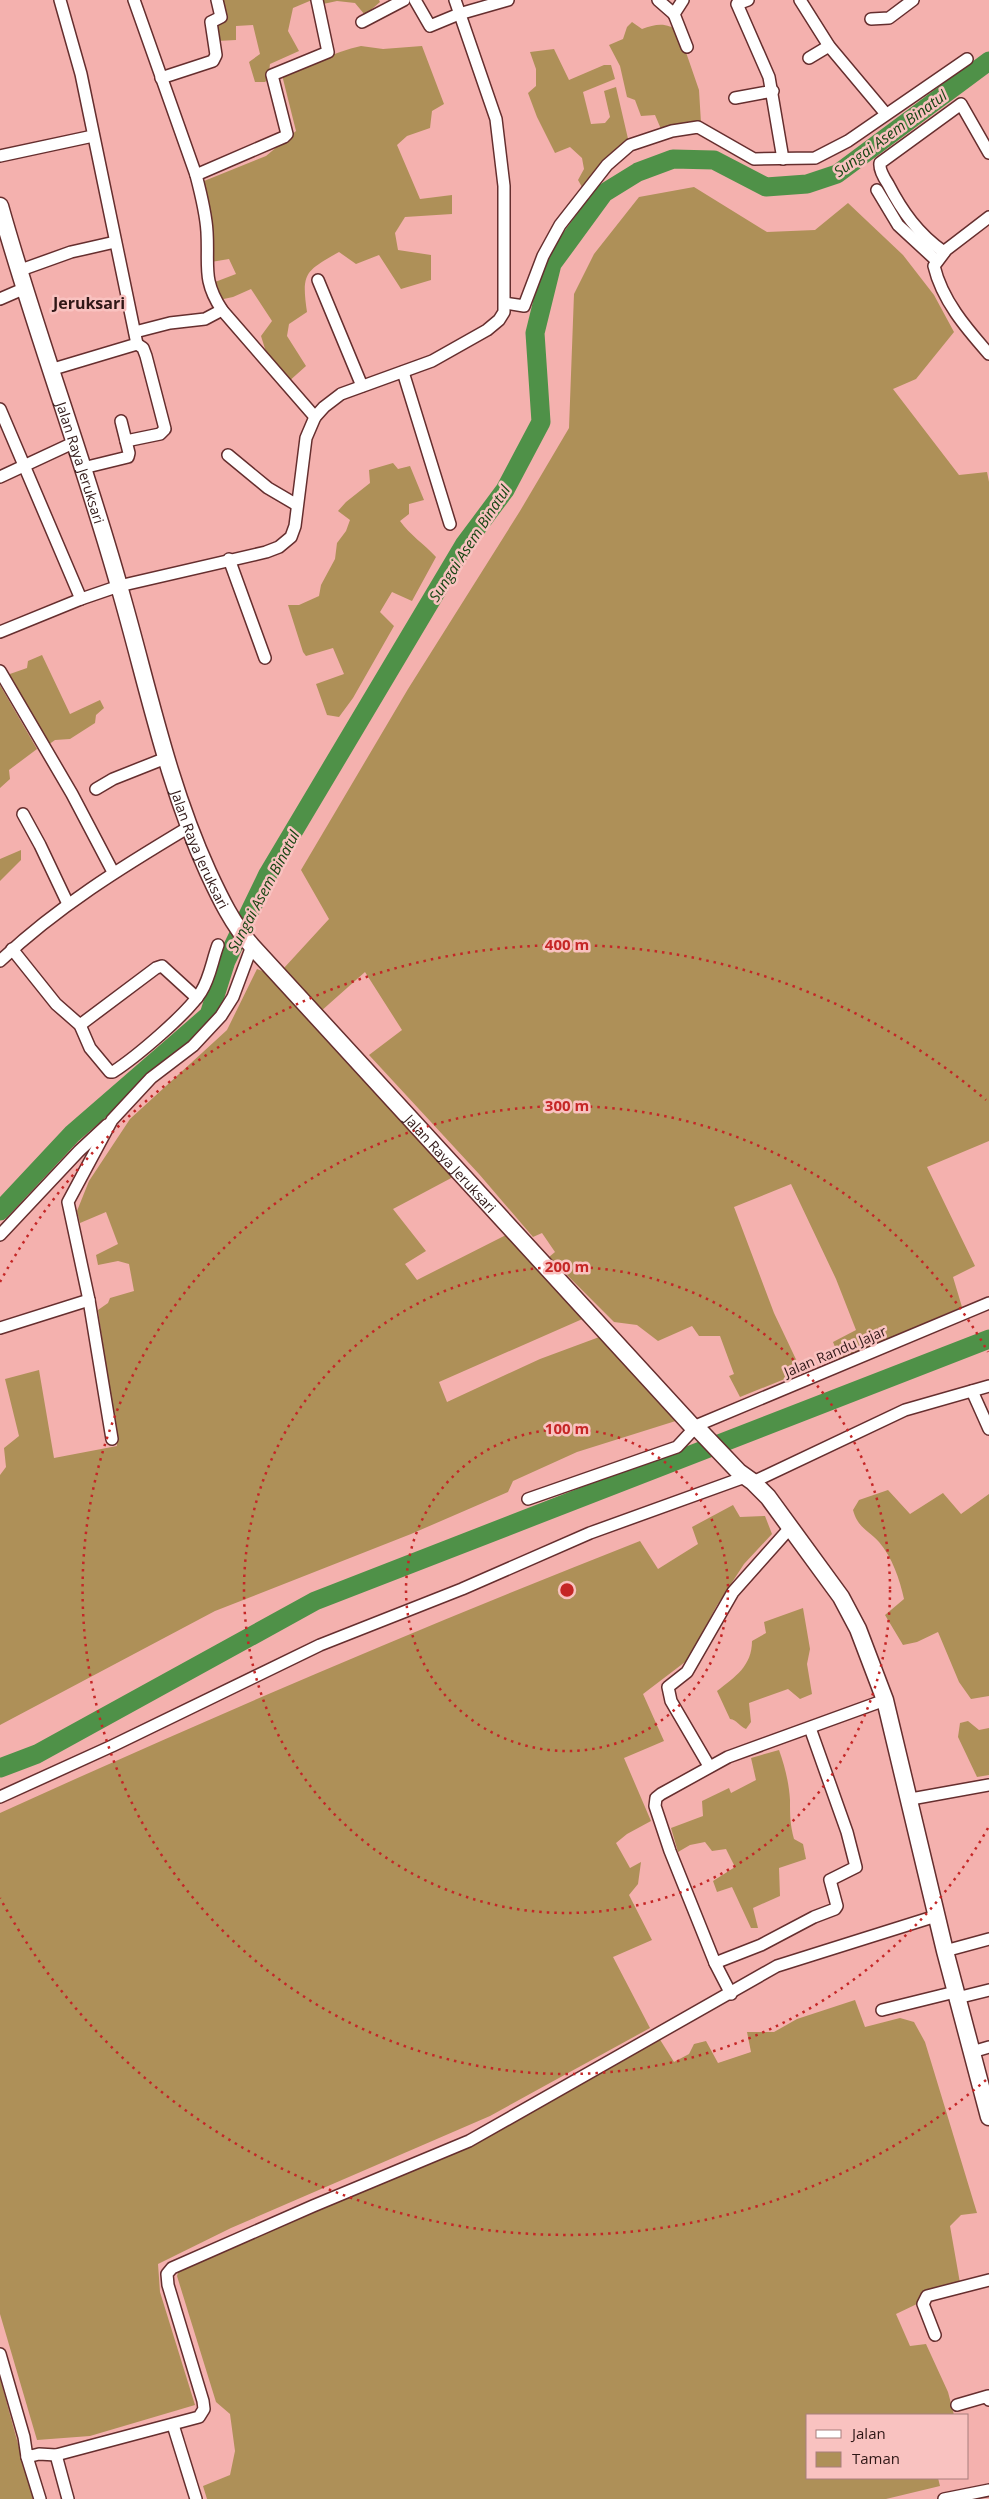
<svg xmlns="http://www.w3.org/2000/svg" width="989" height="2499" font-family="'Open Sans',sans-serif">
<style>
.green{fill:#ae9058}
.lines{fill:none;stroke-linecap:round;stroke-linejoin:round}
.river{stroke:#4f9148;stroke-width:19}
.street-casing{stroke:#652e2e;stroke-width:14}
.secondary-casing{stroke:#652e2e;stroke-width:19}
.street{stroke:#fff;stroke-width:11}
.secondary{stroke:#fff;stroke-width:16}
.ring{fill:none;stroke:#c52626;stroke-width:2.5;stroke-dasharray:2.5 5}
.labels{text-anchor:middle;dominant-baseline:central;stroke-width:5;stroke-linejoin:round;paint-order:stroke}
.street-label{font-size:14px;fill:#2f1716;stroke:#f9c2c0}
.water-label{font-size:15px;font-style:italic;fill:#184513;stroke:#f9c2c0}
.quarter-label{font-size:16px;font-weight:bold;fill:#2f1716;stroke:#f9c2c0}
.centre{fill:#c52626;stroke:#f9c2c0;stroke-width:2.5}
.ring-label{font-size:15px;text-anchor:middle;font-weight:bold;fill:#c52626;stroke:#f9c2c0;stroke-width:5;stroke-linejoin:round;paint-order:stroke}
</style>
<rect width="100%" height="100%" fill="#f4b1ae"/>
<g class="green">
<path d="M220,0H312L293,8L288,31L299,51L270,64L268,79L265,82H255L249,62L260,54L253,25L236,26V40L217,41L214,22Z"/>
<path d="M322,0H379L380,2L365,15L355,3L337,1L323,4Z"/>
<path d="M632,22L642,29C656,24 667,22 679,32L699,90L701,123H683L661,129L655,115L641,116L635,100L627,97L620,66L609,45L623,39L627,27Z"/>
<path d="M361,46L383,49L422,46L444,104L432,111L430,128L407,136L397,145L420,199L452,195V214L405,217L395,233L398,250L431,255V280L401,289L379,255L356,264L339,252C306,271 301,272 307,312L289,324L287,336L306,366L287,383L266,352L261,336L272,321L251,289L233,297L219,300L215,282L236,274L229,259L211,262L204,181L266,156L296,131L282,75C308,65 334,52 361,46Z"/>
<path d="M554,49L569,80L604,65H611L615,79L583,92L591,124L605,123L610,117L604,91L616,87L629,143L605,162L582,187L578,180L584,169L582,158L570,147L555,153L537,117L528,93L536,86V69L530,52Z"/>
<path d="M694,187L767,232L815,230L848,203L903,255L934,295L954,332L916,379L893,389L959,475L987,472L989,482V1141L927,1167L975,1266L953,1277L962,1307L840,1359L833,1342L856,1330L836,1279L791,1184L734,1207L774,1313L802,1372L740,1397L729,1376L734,1374L720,1336H699L692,1326L658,1341L637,1325L614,1322L549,1257L555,1252L542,1233L533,1237L479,1174L369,1055L402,1030L365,972L320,1012L284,968L329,919L301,870L408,689L520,511L569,428L574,294L594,254L639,197Z"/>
<path d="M393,463L398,469L410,466L424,500L409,504V514L400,521C410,535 424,544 436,557L412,601L392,592L380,612L394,626L353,698L339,717L327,715L316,684L344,674L333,648L306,656L303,652L288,605H299L319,596L321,585L335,559L337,543L346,531L350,520L338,511L346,502L370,483L369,470Z"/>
<path d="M42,655L70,714L100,700L104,708L96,715L95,723L70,739L55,740L48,745L7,675L27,668L28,661Z"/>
<path d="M0,685L37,749L9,770L10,779L0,788Z"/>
<path d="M21,850V860L0,881V859Z"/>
<path d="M257,969L270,974L455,1176L393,1209L426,1251L405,1264L417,1280L508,1234L587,1317L439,1382L447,1402L540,1359L602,1336L682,1419L577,1452L513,1481L508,1492L411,1534L215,1611L0,1725V1475L6,1467L4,1448L19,1436L5,1379L39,1370L54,1458L117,1446L98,1310L108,1303L110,1298L134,1291L129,1264L118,1261L98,1265L96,1255L118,1244L106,1212L80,1223L77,1211L89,1181L130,1119L227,1030Z"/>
<path d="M888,1490L910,1514L943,1493L961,1514L989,1494V1696L971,1699L959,1682L938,1632L917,1642L903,1645L885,1615L904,1599C900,1580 892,1557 879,1542C867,1529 858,1528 853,1510L859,1500Z"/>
<path d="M733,1505L740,1517L765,1516L772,1534L744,1564L716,1607L689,1659L643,1694L664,1741L624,1758L651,1821L627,1834L616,1843L630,1868L641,1862L638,1884L629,1895L652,1940L613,1957L650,2028L490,2116L231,2228L158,2264L160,2292L195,2405L90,2436L37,2440L0,2314V1813C211,1717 424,1626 640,1541L658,1569L698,1544L692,1527Z"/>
<path d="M803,1608L810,1649L807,1664L812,1694L800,1699L788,1689L749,1703L751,1722L746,1729C739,1726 737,1720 730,1719L717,1691C735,1677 752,1666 752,1641L766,1633L764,1622Z"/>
<path d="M968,1721L979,1730L989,1728V1775L977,1777L958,1737L960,1723Z"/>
<path d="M779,1750C785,1767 789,1783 790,1800C790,1816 790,1824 794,1839L803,1844L806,1859L779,1868L780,1896L753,1908L758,1928H751L732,1887L717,1892L713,1881L735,1867L726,1849L712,1851L705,1842L690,1845L678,1852L671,1828L703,1816L702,1801L729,1788L731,1793L756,1780L751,1758Z"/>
<path d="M855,2000L865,2027L900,2018L914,2022L925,2042L977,2213L961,2215L950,2226L960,2283L931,2289L919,2297V2303L896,2314L910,2346L926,2344L948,2392L954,2415H808V2478H938L940,2486L886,2499H207L203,2486L230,2475L235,2451L230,2414L216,2402L177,2276L180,2267L400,2174L659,2038L674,2062L689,2054L694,2044L706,2041L718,2063L751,2052L747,2032H774L797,2019Z"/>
<path d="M0,2378L33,2499H0Z"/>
</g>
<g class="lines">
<g class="river">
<path d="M0,1211L72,1134L209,1015L226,961L268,874L464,545L505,490L541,422L535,333L552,264L604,193L638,172L673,159L714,160L766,187L807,184L837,174L989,61"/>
<path d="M0,1768L37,1754L315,1601L989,1339"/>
</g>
<g class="street-casing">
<g id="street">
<path d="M134,0L196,175L284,137L287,134L272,75L328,52L317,0"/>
<path d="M415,0L430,26L459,14L508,0"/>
<path d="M658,0L674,14"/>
<path d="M683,0L674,14L687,47"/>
<path d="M748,0L737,4L769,77L783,159"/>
<path d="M800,0L829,46L886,114"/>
<path d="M871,19L889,18L913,0"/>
<path d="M362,22L404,0"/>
<path d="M809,58L829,46"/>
<path d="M161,78L213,61L216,55L211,22L221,17L217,0"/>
<path d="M735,98L773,91"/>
<path d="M0,156L93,136"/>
<path d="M196,175C201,194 206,213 207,232C209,266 202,280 222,310L315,417"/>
<path d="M877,190L898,225L937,261"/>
<path d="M989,217L946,250L934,266C942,300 966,328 989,354"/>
<path d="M944,252C918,234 902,211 888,184C884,178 879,170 880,163L961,104L989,153"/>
<path d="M18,271L71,252L115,242"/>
<path d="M318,280L362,386"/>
<path d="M0,299L23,289"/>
<path d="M505,303L524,306L543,256L560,225L607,165L630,145L672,131L698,127L754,159L815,158L848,141L967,59"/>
<path d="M135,332L170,323L205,319L222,310"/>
<path d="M50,370L137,344L81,74L60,0"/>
<path d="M403,372L450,524"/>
<path d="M0,409L81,599L119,586L266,552L279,547L291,537L295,526L306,438L315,417L324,407L341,394L432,361L487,330L499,320L504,312V186L496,119L455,0"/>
<path d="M126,441L160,434L165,429L146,356L143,348L137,344"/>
<path d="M228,455L268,488L297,505"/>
<path d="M83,468L128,457L129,453L121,421"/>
<path d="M0,477L73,443"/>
<path d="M229,559L265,658"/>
<path d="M0,632L81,599"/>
<path d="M0,671L72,794L113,872"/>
<path d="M96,789L113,779L166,758"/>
<path d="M23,814L40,845L68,904"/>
<path d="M12,949L56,1004L80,1025L90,1048L110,1072H113C136,1057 187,1014 201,992C210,978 212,961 218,945"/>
<path d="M0,961C57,907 122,867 189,827"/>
<path d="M80,1025L156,968L162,966L197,998"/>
<path d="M0,1235L79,1151L107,1125"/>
<path d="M0,1328L89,1300"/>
<path d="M972,1391L989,1429"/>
<path d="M112,1439L89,1300L68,1202L112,1120L151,1078L193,1046L221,1016L233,997L252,946"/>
<path d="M753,1482L905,1410L989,1386"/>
<path d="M528,1499L677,1447L690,1433L693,1427L989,1303"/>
<path d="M709,1766L671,1701L668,1687L687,1672L733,1592L789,1529"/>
<path d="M0,1797L112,1746L320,1645L462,1589L590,1533L745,1477"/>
<path d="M911,1799L989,1785"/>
<path d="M945,1951L989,1939"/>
<path d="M715,1963L761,1945L814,1917L835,1909L837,1906L830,1880L856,1867L847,1832L810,1728"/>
<path d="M731,1994L715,1963L670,1851L655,1806L656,1798L661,1794L728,1757L885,1700"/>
<path d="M957,1998L989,1990"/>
<path d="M882,2010L955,1992"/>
<path d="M972,2052L989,2047"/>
<path d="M935,2335L923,2304L927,2296L989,2280"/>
<path d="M0,2354L24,2437L27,2457L39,2454L56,2455L199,2417L204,2409L203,2401L168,2285L167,2274L172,2268L313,2206L469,2141L777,1966L936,1916"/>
<path d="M957,2405L988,2396L989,2400"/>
<path d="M173,2425L196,2499"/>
<path d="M56,2455L68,2499"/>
<path d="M27,2457L40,2499"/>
<path d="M944,2499L989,2490"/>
</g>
</g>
<g class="secondary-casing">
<g id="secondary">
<path id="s1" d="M0,206C36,334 83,458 119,586C147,682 166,780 208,872C220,898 233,925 252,946L693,1427L699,1430L739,1472L753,1482L768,1497L841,1597L858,1629L885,1700L945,1951L989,2117"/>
</g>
</g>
<use href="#street" class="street"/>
<use href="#secondary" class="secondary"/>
</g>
<g class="ring">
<circle cx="567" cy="1590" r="161"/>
<circle cx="567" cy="1590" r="323"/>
<path d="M988 1828A484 484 0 1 1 988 1352"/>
<path d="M986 2080A645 645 0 0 1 0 1898M0 1282A645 645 0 0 1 986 1100"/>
</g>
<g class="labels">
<g class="street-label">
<text stroke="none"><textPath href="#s1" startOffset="269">Jalan Raya Jeruksari</textPath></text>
<text stroke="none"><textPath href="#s1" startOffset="674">Jalan Raya Jeruksari</textPath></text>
<text stroke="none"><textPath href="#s1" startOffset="1079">Jalan Raya Jeruksari</textPath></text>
<text transform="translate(835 1351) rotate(-23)">Jalan Randu Jajar</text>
</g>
<g class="water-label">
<text transform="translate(890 133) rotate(-36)">Sungai Asem Binatul</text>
<text transform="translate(469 543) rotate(-57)">Sungai Asem Binatul</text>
<text transform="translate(263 891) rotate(-62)">Sungai Asem Binatul</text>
</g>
<g class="quarter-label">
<text x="89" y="303">Jeruksari</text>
</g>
</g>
<circle cx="567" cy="1590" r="8" class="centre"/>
<g class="ring-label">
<text x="567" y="950">400 m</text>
<text x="567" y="1111">300 m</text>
<text x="567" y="1272">200 m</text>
<text x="567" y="1434">100 m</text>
</g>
<rect x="806" y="2414" width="162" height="65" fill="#f9c2c0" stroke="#a87e7c"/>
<rect x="816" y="2430" width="25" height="8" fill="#ffffff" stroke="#a87e7c"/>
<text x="852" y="2439" font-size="15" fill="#2f1716">Jalan</text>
<rect x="816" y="2452" width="25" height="15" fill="#ae9058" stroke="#a87e7c"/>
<text x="852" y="2464" font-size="15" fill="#2f1716">Taman</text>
</svg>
